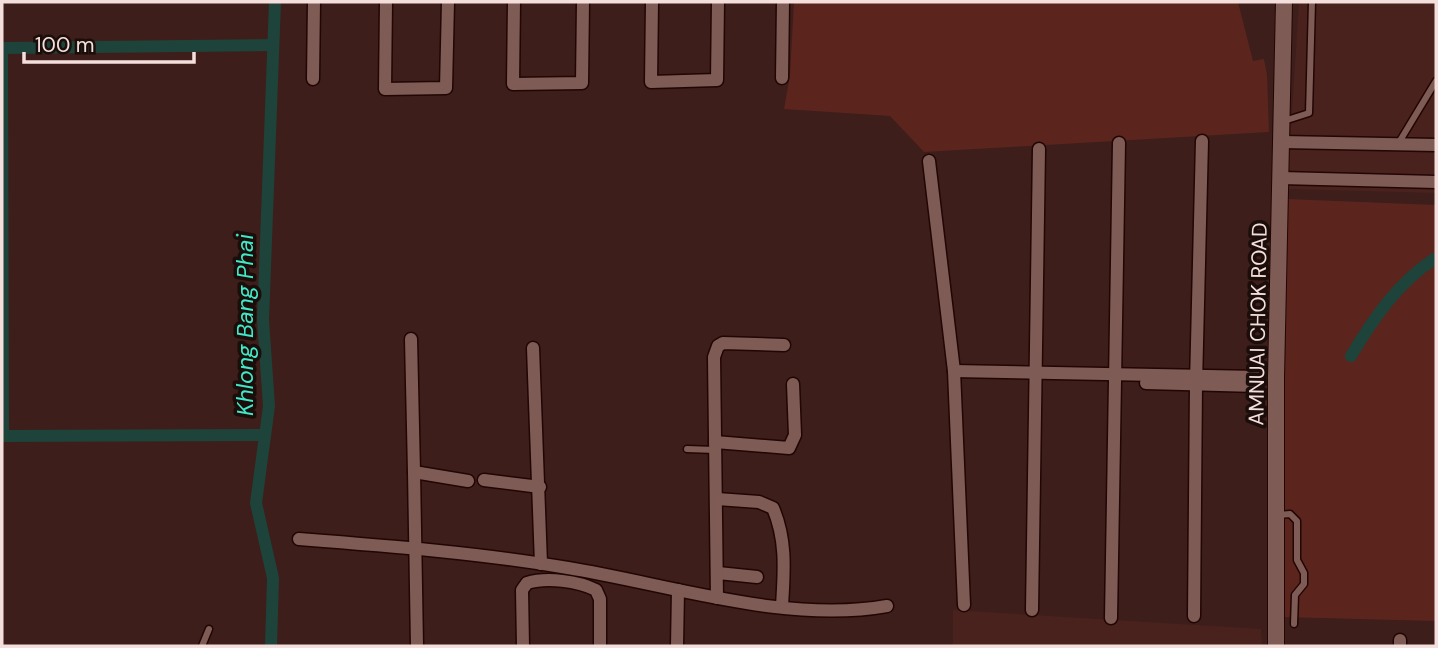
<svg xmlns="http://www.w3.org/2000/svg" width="1438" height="648" font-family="'DM Sans',sans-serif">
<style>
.built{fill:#49221d}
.green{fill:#5b251e}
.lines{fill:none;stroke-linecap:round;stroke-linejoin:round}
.canal{stroke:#1e433a;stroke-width:12}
.service-casing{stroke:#220604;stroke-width:9}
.minor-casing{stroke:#220604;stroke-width:15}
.tertiary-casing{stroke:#220604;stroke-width:18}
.service{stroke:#7f5b55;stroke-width:6}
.minor{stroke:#7f5b55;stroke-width:12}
.tertiary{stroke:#7f5b55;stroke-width:16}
.labels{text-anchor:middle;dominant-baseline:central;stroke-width:7;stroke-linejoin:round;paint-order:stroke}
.street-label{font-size:21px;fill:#f5dfdc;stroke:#1a0d0a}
.water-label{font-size:23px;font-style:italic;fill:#40e9c7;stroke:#1a0d0a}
</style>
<rect width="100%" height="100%" fill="#3d1e1a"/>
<g class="built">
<path d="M1299,2H1436V193L1287,189Z"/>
<path d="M953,610L1261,629L1262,646H953Z"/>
</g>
<g class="green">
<path d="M794,2H1238L1253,61L1264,59L1267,75L1269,132L924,152L890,116L784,109L790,75Z"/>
<path d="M1287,199L1436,205V621L1282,617Z"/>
</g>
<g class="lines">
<g class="canal">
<path d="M1351,356C1373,319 1399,281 1436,258"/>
<path d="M2,436L265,435"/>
<path d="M3,436L2,48L273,45"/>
<path d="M271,646L273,578L256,503L269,406L263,320L275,2"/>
</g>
<g class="service-casing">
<g id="service">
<path d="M1284,121L1309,113L1312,2"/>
<path d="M1398,144L1436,81"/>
<path d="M687,449L715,450"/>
<path d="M1279,515L1290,514L1297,521V560L1304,573V584L1295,595L1294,624"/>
<path d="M202,646L209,629"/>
</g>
</g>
<g class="minor-casing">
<g id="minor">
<path d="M386,2L385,89L446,88L448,2"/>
<path d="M514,2L513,84L582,83L583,2"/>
<path d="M652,2L651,82L717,80L718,2"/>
<path d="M782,78L783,2"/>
<path d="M313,79L314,2"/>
<path d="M1282,142L1436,145"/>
<path d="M929,161L954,371L964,605"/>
<path d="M1281,178L1436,182"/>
<path d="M411,339L414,472"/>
<path d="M533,348L541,564"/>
<path d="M954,371L1258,377"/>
<path d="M1146,383L1257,386"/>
<path d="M715,442L789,448L795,435L793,384"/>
<path d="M484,480L540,487"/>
<path d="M717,499L759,502L773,508C787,541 784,572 782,606"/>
<path d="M299,539C389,546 479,553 568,568C667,584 786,624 887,606"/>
<path d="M718,573L757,577"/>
<path d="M717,598L714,357L718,346L723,343L784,345"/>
<path d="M1032,610L1039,149"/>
<path d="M1194,616L1196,384L1202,141"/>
<path d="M1111,618L1119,143"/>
<path d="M1400,640V646"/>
<path d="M417,646L414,472L468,481"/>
<path d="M523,646L522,590L527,583C547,577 578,581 596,590L600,599V646"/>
<path d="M677,646L678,590"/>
</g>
</g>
<g class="tertiary-casing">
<path id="tertiary" d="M1276,646V377L1284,2"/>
</g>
<use href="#service" class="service"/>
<use href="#minor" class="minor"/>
<use href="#tertiary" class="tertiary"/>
</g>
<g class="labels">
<g class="street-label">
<text transform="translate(1258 324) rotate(-89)">AMNUAI CHOK ROAD</text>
</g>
<g class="water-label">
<text transform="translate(245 325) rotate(-90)">Khlong Bang Phai</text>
</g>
</g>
<rect width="1438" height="648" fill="none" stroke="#f5dfdc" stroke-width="7"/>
<path d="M24 52v10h170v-10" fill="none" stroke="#f5dfdc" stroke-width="3.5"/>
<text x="35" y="52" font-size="21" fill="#f5dfdc" stroke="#1a0d0a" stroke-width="5" paint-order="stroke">100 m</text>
</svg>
